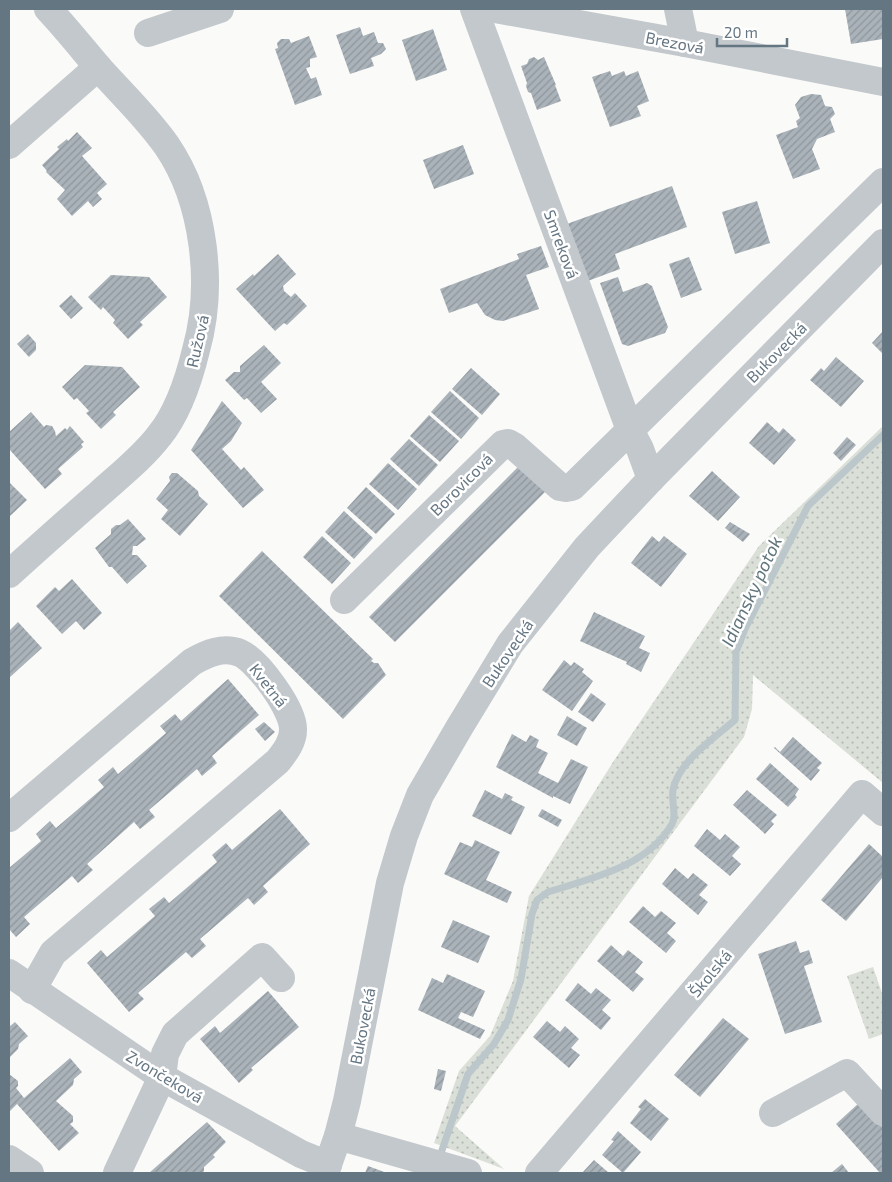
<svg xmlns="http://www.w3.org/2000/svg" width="892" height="1182" font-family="'Exo 2',sans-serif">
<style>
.grass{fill:url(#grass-dots)}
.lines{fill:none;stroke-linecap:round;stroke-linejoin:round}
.stream{stroke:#bbc7cb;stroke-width:7}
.building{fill:url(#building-hatch)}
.minor{stroke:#c3c8cc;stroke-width:28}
.labels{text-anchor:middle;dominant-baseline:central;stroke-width:5;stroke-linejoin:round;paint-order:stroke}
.street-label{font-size:16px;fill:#657683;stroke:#fff}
.water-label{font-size:18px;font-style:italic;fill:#60757c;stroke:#fff}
</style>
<defs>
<pattern id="grass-dots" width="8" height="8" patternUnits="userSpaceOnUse" patternTransform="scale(1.25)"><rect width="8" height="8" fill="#dadfd7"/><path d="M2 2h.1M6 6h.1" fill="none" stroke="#b4b9b4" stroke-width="1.8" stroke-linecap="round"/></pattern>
<pattern id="building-hatch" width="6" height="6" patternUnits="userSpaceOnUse" patternTransform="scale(1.25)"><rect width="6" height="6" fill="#aab3b9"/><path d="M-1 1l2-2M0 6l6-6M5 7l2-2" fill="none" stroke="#8e969c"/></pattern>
</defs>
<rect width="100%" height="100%" fill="#fafaf8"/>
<g class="grass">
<path d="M883,426V783L753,675L752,709L744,737L455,1126L504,1169L434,1143L459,1071L490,1036L513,981L529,896L613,762L759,546Z"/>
<path d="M873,967L883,996V1034L869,1039L847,976Z"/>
</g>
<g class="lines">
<path class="stream" d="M439,1159L468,1074L494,1044L508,1020L521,979L532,914L537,900L548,892C592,878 647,867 672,824C677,816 671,801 673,790C678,762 714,738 735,720L736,652L745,629L808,506L883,435"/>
</g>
<g class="building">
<path d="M845,9H883V39L851,44Z"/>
<path d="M360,27L363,36L374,32L378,43H383L386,49L381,54L371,58L374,66L350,74L336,35Z"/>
<path d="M433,29L447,70L416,81L402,40Z"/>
<path d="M309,36L317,57L310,59V67L306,68L311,79L316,77L322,95L295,105L275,49L278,48L277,43L281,39H289L291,43Z"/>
<path d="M534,57L538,60L544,57L556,85H555L561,101L537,110L531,93L528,92L526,86L527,83L521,66L527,64L529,59Z"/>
<path d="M610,71L612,76L624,71L626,76L638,71L649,101L637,106L641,116L610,127L592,77Z"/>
<path d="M811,94L821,95L825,106L832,107L835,114L830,119L835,132L817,139L812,149L820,169L793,179L776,135L798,127L796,121L800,118L795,105L801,97Z"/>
<path d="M77,132L92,148L82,156L107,184L97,193L102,199L93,207L88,201L72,216L57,199L65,190L46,172L47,171L42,165L59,149L57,147L67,139L68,141Z"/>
<path d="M463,145L474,174L434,189L423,160Z"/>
<path d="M672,186L687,227L615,254L620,269L585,282L564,225Z"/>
<path d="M757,201L770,243L735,254L722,212Z"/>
<path d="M541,246L549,267L526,275L539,309L503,321L495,320L485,315L477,303L449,313L440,289L519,259L517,254Z"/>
<path d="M278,254L296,274L283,286L284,291L291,297L295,293L307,306L287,325L284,323L275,331L236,289L253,274L254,276Z"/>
<path d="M689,257L702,290L681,298L669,264Z"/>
<path d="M111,275L149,277L167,297L140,322L143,325L128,339L113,323L115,320L103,307L101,310L88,297Z"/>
<path d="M618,277L623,292L647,283L652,286L668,327L665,333L628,346L622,344L600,283Z"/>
<path d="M71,295L83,308L71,319L59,306Z"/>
<path d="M883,331V354L872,343Z"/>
<path d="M28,334L36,343V350L29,357L17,344Z"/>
<path d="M264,345L281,363L261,382L277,399L261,413L247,398L244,400L225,380L234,372H240V366Z"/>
<path d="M836,357L864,381L841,407L810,380L821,368L824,371Z"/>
<path d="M85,365L122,367L140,387L113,412L116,415L101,429L86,413L89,411L77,398L74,400L62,387Z"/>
<path d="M471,368L500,394L482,415L452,389Z"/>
<path d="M450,391L479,418L461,439L431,412Z"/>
<path d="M222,401L242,423L231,441L222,449L241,470L244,467L264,490L243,508L191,450Z"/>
<path d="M31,412L44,427L46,425L52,426L55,431L56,436L65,428L67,430L70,426L84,442L81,444L83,447L58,469L62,474L45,489L9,449V432Z"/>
<path d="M429,415L459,441L440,462L410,436Z"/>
<path d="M767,422L779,433L783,428L796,440L774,465L749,443Z"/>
<path d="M847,437L856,445L841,461L833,453Z"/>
<path d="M409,439L438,465L419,486L390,459Z"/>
<path d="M388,463L417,489L398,510L369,484Z"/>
<path d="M522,463L548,489L395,642L369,617Z"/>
<path d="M712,471L740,497L718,521L689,496Z"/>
<path d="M172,473H177L198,491L199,496L208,504L180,536L161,519L168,510L156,499L170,481L169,477Z"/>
<path d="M9,482L27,500L9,517Z"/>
<path d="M366,487L395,514L376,534L347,508Z"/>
<path d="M344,511L373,538L354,559L325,532Z"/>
<path d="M128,519L146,539L137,546H133L132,555H137L147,566L127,584L112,567H109L95,548L111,534V529L116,525H120Z"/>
<path d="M730,522L750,534L743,542L725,528Z"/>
<path d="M322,536L351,563L332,584L303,557Z"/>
<path d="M652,536L659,542L664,536L687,554L661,587L631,563Z"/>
<path d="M262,551L373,659L371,661L374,663H378L386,675L343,719L219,596Z"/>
<path d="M72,579L102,613L84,630L76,621L62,634L36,606L55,587L59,591Z"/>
<path d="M594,612L645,636L639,648L650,653L641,672L626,664L627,662L580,641Z"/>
<path d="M18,622L42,648L9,678V631Z"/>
<path d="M564,660L571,666L574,662L584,669L582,672L593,681L572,711L542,690Z"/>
<path d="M228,679L259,715L212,756L217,763L202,776L197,769L149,810L155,817L140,829L134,822L87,864L93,870L78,883L72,876L24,917L30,924L16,937L9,929V868L41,841L36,834L50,821L56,828L104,787L98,780L113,767L118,774L166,733L160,726L175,714L181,721Z"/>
<path d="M591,693L606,704L593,722L578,712Z"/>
<path d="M567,716L587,728L577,746L557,735Z"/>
<path d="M264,722L275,732L265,741L255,729Z"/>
<path d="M512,734L526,742L530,735L539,740L536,747L548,753L538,773L558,783L571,759L588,767L570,804L553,796V798L496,767Z"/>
<path d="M793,737L822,763L817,768L820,770L811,781L774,748L775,747L780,752Z"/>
<path d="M770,763L799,789L795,795L797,797L788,807L756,779Z"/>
<path d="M485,790L502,799L505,793L513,797L511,800L525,807L511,835L472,816Z"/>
<path d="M747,790L777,815L771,821L774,824L765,834L733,805Z"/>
<path d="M280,809L310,844L263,886L268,892L254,905L248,898L200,939L206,946L192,958L186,952L138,993L144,999L129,1012L87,963L101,950L107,957L155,916L149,909L164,897L169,903L217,862L212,855L226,843L232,850Z"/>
<path d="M542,809L562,820L558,827L538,816Z"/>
<path d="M707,829L720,840L725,834L740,847L732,856L741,864L730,876L694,846Z"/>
<path d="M475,840L500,852L486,880L512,892L507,903L444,874L460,842L472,847Z"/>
<path d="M869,844L883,857V877L846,921L821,900Z"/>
<path d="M675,868L688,879L693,873L708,885L699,895L708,902L698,915L662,884Z"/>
<path d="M643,906L655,917L661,911L676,923L667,933L676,941L666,953L629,922Z"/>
<path d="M453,920L490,936L478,963L441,947Z"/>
<path d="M796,941L800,953L809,950L813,963L804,966L822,1022L785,1034L758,954Z"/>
<path d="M611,945L623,956L628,950L643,962L635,972L644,979L633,992L597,961Z"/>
<path d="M447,974L485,991L473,1017L461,1012L458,1018L485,1030L480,1039L418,1010L432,978L443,983Z"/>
<path d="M578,983L591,994L596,988L611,1000L602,1010L611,1018L601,1030L565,1000Z"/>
<path d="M268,991L299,1027L251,1068L253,1070L239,1083L200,1039L215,1026L220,1033Z"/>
<path d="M723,1018L749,1039L700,1097L674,1075Z"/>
<path d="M547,1021L560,1032L565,1026L579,1039L571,1048L580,1055L569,1068L533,1037Z"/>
<path d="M15,1022L28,1036L19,1044L18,1049L9,1058V1027Z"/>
<path d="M70,1058L82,1072L74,1079L73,1085L56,1101L73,1116V1122L70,1124L79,1133L59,1151L17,1104L9,1112V1074L18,1081V1086L16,1088L24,1098Z"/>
<path d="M438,1069L446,1071L441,1091L434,1089Z"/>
<path d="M645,1099L669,1119L651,1141L630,1123L641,1109L638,1107Z"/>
<path d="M860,1102L883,1128V1173H880L836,1124Z"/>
<path d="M207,1122L226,1142L213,1155L215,1157L204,1167V1171L202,1173H149Z"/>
<path d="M618,1131L641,1152L623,1173L602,1155L614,1141L611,1140Z"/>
<path d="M594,1160L609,1173H582Z"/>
<path d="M842,1164L849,1173H831Z"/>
<path d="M368,1166L387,1173H365Z"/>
</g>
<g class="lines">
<g class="minor">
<path d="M474,9L630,430L640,449L651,479"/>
<path d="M495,9L685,43L883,82"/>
<path d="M678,9L685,43"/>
<path d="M148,33L220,9"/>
<path d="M9,145L98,67"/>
<path d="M9,574C39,547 69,520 99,494C120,475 142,458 159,436C178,413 189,379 196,350C214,286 205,202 167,146C147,117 121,93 97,66C81,47 65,27 48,9"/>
<path d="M344,600L503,444L508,443L515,447L560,487L566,488L572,487L883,182"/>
<path d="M9,818L192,662C206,654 223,646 240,653C258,661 294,710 293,730C293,742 285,752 278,761L53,953L32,990"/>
<path d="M9,973L162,1077L301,1154L328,1165"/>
<path d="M773,1113L847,1073L883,1112"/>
<path d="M338,1136L468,1173"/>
<path d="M9,1159L30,1173"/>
<path d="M117,1173L162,1077L165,1054L175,1034L262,957L281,978"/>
<path d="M325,1173L338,1136L347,1101L390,883L404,836L420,795L459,728L510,644L587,547L651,479L883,243"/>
<path d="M539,1173L862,794L883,812"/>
</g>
</g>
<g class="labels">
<g class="street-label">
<text transform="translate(675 42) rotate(11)">Brezová</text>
<text transform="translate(562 244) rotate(70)">Smreková</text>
<text transform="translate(197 341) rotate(-77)">Ružová</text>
<text transform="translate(776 352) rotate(-45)">Bukovecká</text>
<text transform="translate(461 484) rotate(-45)">Borovicová</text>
<text transform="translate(507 653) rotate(-56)">Bukovecká</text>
<text transform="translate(269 685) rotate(52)">Kvetná</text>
<text transform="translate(710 973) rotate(-50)">Školská</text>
<text transform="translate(362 1026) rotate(-79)">Bukovecká</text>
<text transform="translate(165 1076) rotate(31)">Zvončeková</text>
</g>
<g class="water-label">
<text transform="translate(751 591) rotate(-65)">Idiansky potok</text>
</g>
</g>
<rect width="892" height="1182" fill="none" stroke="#657683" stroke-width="20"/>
<path d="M717 38v8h70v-8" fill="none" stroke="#657683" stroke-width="2.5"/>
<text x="724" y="38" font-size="15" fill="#657683" stroke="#ffffff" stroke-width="4" paint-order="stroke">20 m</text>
</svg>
